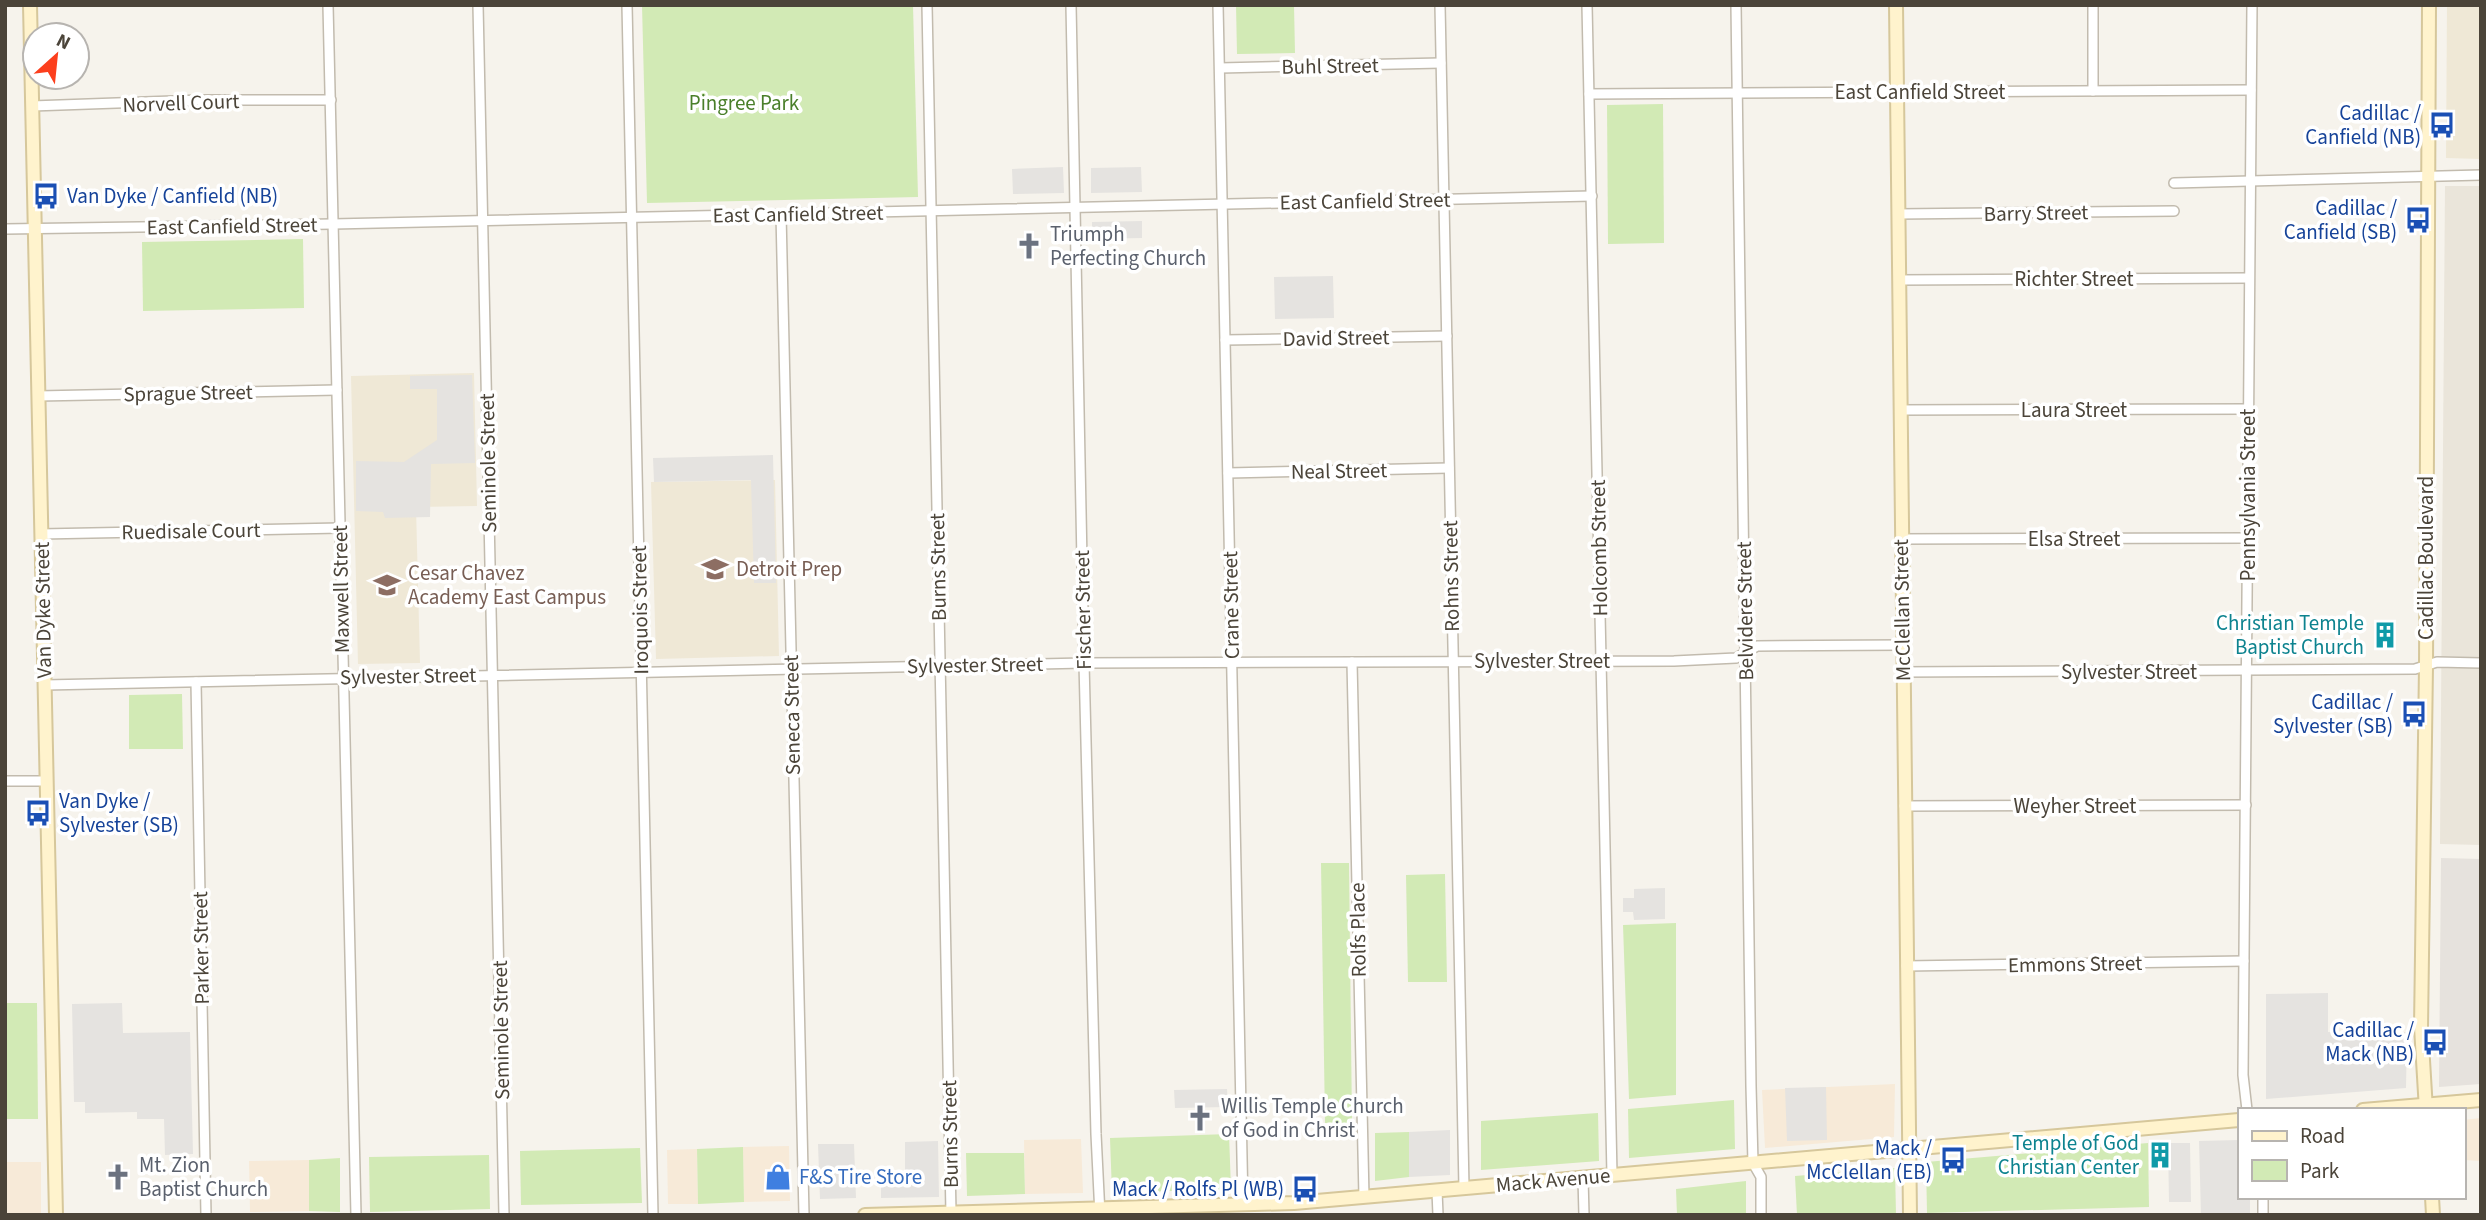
<svg xmlns="http://www.w3.org/2000/svg" width="2486" height="1220" font-family="'Source Sans 3',sans-serif">
<style>
.residential{fill:#eae5da}
.commercial{fill:#f7ead8}
.industrial{fill:#e6e2dd}
.education{fill:#efe8d6}
.green{fill:#d2eab5}
.parking{fill:#e5e3e0}
.lines{fill:none;stroke-linecap:round;stroke-linejoin:round}
.street-casing{stroke:#c2bbae;stroke-width:12}
.secondary-casing{stroke:#d6c79b;stroke-width:16}
.street{stroke:#fff;stroke-width:9}
.secondary{stroke:#fff3cd;stroke-width:12}
.labels{text-anchor:middle;dominant-baseline:central;stroke-width:7;stroke-linejoin:round;paint-order:stroke}
.street-label{font-size:21px;fill:#4b4439;stroke:#fff}
.park-label{font-size:21px;fill:#4a7f2a;stroke:#fff}
.transit-label{font-size:21px;fill:#164399;stroke:#fff;text-anchor:end}
.worship-label{font-size:21px;fill:#5b616d;stroke:#fff;text-anchor:start}
.education-label{font-size:21px;fill:#785e54;stroke:#fff;text-anchor:start}
.culture-label{font-size:21px;fill:#0d838f;stroke:#fff;text-anchor:end}
.shop-label{font-size:21px;fill:#366cbe;stroke:#fff;text-anchor:start}
</style>
<rect width="100%" height="100%" fill="#f6f3ec"/>
<path class="residential" d="M2445,186H2481V845L2440,844Z"/>
<g class="commercial">
<path d="M1895,1084L1894,1137L1765,1148L1762,1090Z"/>
<path d="M2481,1118V1161L2463,1160V1120Z"/>
<path d="M1081,1139L1083,1193L1025,1194L1024,1140Z"/>
<path d="M789,1146L790,1201L744,1202L743,1147Z"/>
<path d="M697,1149L698,1204H668L667,1150Z"/>
<path d="M309,1160V1211L250,1212L249,1161Z"/>
<rect x="5" y="1162" width="36" height="53"/>
</g>
<path class="industrial" d="M2441,858L2481,859V1084L2439,1087Z"/>
<g class="education">
<path d="M2447,5H2481V159L2446,158Z"/>
<path d="M474,373L477,506L416,507L420,663L358,664L351,376Z"/>
<path d="M775,480L779,656L656,659L651,482Z"/>
</g>
<g class="green">
<path d="M642,5H913L918,197L647,203Z"/>
<path d="M1236,5H1294L1295,53L1237,54Z"/>
<path d="M1663,104L1664,243L1608,244L1607,105Z"/>
<path d="M303,239L304,308L143,311L142,242Z"/>
<path d="M182,694L183,749H129V695Z"/>
<path d="M1321,863H1349L1352,1123H1325Z"/>
<path d="M1445,874L1447,982H1408L1406,875Z"/>
<path d="M1676,923V1095L1629,1099L1623,925Z"/>
<path d="M5,1003H37L38,1119H5Z"/>
<path d="M1734,1100L1735,1149L1629,1158L1628,1109Z"/>
<path d="M1598,1113L1599,1161L1481,1170V1121Z"/>
<path d="M1409,1132V1177L1375,1181V1133Z"/>
<path d="M1229,1134L1231,1189L1112,1193L1110,1138Z"/>
<path d="M2148,1143L2149,1207L1927,1213L1926,1162Z"/>
<path d="M743,1147L744,1202L698,1204L697,1149Z"/>
<path d="M640,1148L642,1203L521,1205L520,1151Z"/>
<path d="M966,1153H1024L1025,1194L967,1196Z"/>
<path d="M489,1155L490,1209L370,1212L369,1157Z"/>
<path d="M340,1158V1212L309,1211V1160Z"/>
<path d="M1895,1168L1896,1215H1797L1795,1176Z"/>
<path d="M1746,1181V1215H1677L1676,1189Z"/>
</g>
<g class="parking">
<path d="M1063,167L1064,193L1013,194L1012,169Z"/>
<path d="M1141,167L1142,192L1091,193V168Z"/>
<path d="M1142,221V238L1092,239V222Z"/>
<path d="M1333,276L1334,318L1275,319L1274,277Z"/>
<path d="M472,375L475,463L431,464L430,517L385,518L383,512L356,511V461L404,462L437,440V389H410V376Z"/>
<path d="M773,455L776,583H754L751,480L654,482L653,458Z"/>
<path d="M1665,888V919L1634,920L1633,912H1623V898H1634V889Z"/>
<path d="M2328,993V1032H2407L2406,1088L2266,1099V994Z"/>
<path d="M122,1003L123,1033L190,1032L193,1154L165,1155L164,1119H137V1112L85,1113V1102H74L72,1004Z"/>
<path d="M1826,1087L1827,1140L1787,1141L1785,1088Z"/>
<path d="M1227,1089L1228,1107L1175,1108L1174,1090Z"/>
<path d="M1450,1130V1175L1409,1177V1132Z"/>
<path d="M2239,1140V1197H2250V1215H2201L2199,1141Z"/>
<path d="M938,1141L939,1197L881,1198V1181H905V1142Z"/>
<path d="M2168,1143H2190L2191,1202H2169Z"/>
<path d="M818,1144H854L856,1198L820,1199Z"/>
</g>
<g class="lines">
<g class="street-casing">
<g id="street">
<path d="M328,5L356,1215"/>
<path d="M478,5L504,1215"/>
<path d="M627,5L653,1215"/>
<path d="M927,5L951,1213"/>
<path d="M1071,5L1084,663L1096,1134L1100,1215"/>
<path d="M1218,5L1243,1205"/>
<path d="M1440,5L1464,1188"/>
<path d="M1587,5L1612,1175"/>
<path d="M1736,5L1751,1086L1753,1163L1761,1177V1215"/>
<path d="M1220,68L1441,63"/>
<path d="M2093,91V5"/>
<path d="M1589,94L2251,90"/>
<path d="M32,106L201,100H331"/>
<path d="M2174,183L2481,175"/>
<path d="M781,214L804,1215"/>
<path d="M1898,214L2174,211"/>
<path d="M5,229L333,224L1592,196"/>
<path d="M1899,280L2249,278"/>
<path d="M1225,340L1447,336"/>
<path d="M38,396L337,390"/>
<path d="M1900,410L2249,409"/>
<path d="M1228,473L1449,468"/>
<path d="M41,534L340,528"/>
<path d="M1901,539L2248,538"/>
<path d="M1352,662L1364,1197"/>
<path d="M1902,672L2415,669L2437,662L2481,663"/>
<path d="M196,682L206,1215"/>
<path d="M45,685L1084,663L1674,661L1736,658L1757,646L1902,645"/>
<path d="M5,781H45"/>
<path d="M1904,806L2246,805"/>
<path d="M1906,966L2244,961"/>
<path d="M2247,1110L2243,1075L2252,5"/>
<path d="M1583,1178L1584,1215"/>
<path d="M1437,1191L1438,1215"/>
<path d="M2263,1197V1215"/>
</g>
</g>
<g class="secondary-casing">
<g id="secondary">
<path d="M30,5L56,1215"/>
<path d="M1896,5L1910,1215"/>
<path d="M2363,1110L2481,1100"/>
<path d="M2426,1110L2421,1027L2426,666L2429,5"/>
<path d="M2432,1197L2433,1215"/>
<path d="M865,1215L1294,1203L2239,1120"/>
</g>
</g>
<use href="#street" class="street"/>
<use href="#secondary" class="secondary"/>
</g>
<defs>
<g id="bus-bare" transform="scale(2.1)"><path d="M-5-6H5V4H4V6H2V4H-2V6H-4V4H-5ZM-3.5-4V0h7V-4ZM-3.5 1.2v1.5H-2V1.2ZM2 1.2v1.5H3.5V1.2Z" fill="#1a4fb4" stroke="#fff" stroke-width="2.5" paint-order="stroke"/></g>
<g id="church-bare" transform="scale(2.1)"><path d="M-1.2-6h2.4v3.5h3.3v2.4h-3.3V6h-2.4V-.1h-3.3v-2.4h3.3Z" fill="#6b7280" stroke="#fff" stroke-width="2.5" paint-order="stroke"/></g>
<g id="school-bare" transform="scale(2.1)"><path d="M0-5L7-2L0 1L-7-2ZM-4 1L0 2.5L4 1V4Q0 6-4 4Z" fill="#8d6e63" stroke="#fff" stroke-width="2.5" paint-order="stroke"/></g>
<g id="building-bare" transform="scale(2.1)"><path d="M-4-6H4V6H1V3H-1V6H-4ZM-2.5-4.3h1.7v1.8h-1.7ZM.8-4.3h1.7v1.8H.8ZM-2.5-1h1.7V.8h-1.7ZM.8-1h1.7V.8H.8Z" fill="#0f9aa8" stroke="#fff" stroke-width="2.5" paint-order="stroke"/></g>
<g id="shop-bare" transform="scale(2.1)"><path d="M-5-2.5h2.3a2.7 3.5 0 0 1 5.4 0H5L5.5 6h-11ZM-1.5-2.5h3a1.5 2.3 0 0 0-3 0Z" fill="#3f7fe0" stroke="#fff" stroke-width="2.5" paint-order="stroke"/></g>
</defs>
<g fill-rule="evenodd">
<use href="#bus-bare" x="2442" y="125"/>
<use href="#bus-bare" x="46" y="196"/>
<use href="#bus-bare" x="2418" y="220"/>
<use href="#church-bare" x="1029" y="246"/>
<use href="#school-bare" x="715" y="569"/>
<use href="#school-bare" x="387" y="585"/>
<use href="#building-bare" x="2385" y="635"/>
<use href="#bus-bare" x="2414" y="714"/>
<use href="#bus-bare" x="38" y="813"/>
<use href="#bus-bare" x="2435" y="1042"/>
<use href="#church-bare" x="1200" y="1118"/>
<use href="#building-bare" x="2160" y="1155"/>
<use href="#bus-bare" x="1953" y="1160"/>
<use href="#church-bare" x="118" y="1177"/>
<use href="#shop-bare" x="778" y="1177"/>
<use href="#bus-bare" x="1305" y="1189"/>
</g>
<g class="labels">
<g class="street-label">
<text transform="translate(1330 66) rotate(-1)">Buhl Street</text>
<text x="1920" y="92">East Canfield Street</text>
<text transform="translate(181 103) rotate(-2)">Norvell Court</text>
<text transform="translate(1365 201) rotate(-1)">East Canfield Street</text>
<text transform="translate(2036 213) rotate(-1)">Barry Street</text>
<text transform="translate(798 214) rotate(-1)">East Canfield Street</text>
<text transform="translate(232 226) rotate(-1)">East Canfield Street</text>
<text x="2074" y="279">Richter Street</text>
<text transform="translate(1336 338) rotate(-1)">David Street</text>
<text transform="translate(188 393) rotate(-1)">Sprague Street</text>
<text x="2074" y="410">Laura Street</text>
<text transform="translate(488 463) rotate(-91)">Seminole Street</text>
<text transform="translate(1339 471) rotate(-1)">Neal Street</text>
<text transform="translate(2248 495) rotate(-90)">Pennsylvania Street</text>
<text transform="translate(191 531) rotate(-1)">Ruedisale Court</text>
<text x="2074" y="539">Elsa Street</text>
<text transform="translate(1599 548) rotate(-91)">Holcomb Street</text>
<text transform="translate(2426 558) rotate(-90)">Cadillac Boulevard</text>
<text transform="translate(938 567) rotate(-91)">Burns Street</text>
<text transform="translate(1451 576) rotate(-91)">Rohns Street</text>
<text transform="translate(341 589) rotate(-91)">Maxwell Street</text>
<text transform="translate(1231 605) rotate(-91)">Crane Street</text>
<text transform="translate(43 610) rotate(-91)">Van Dyke Street</text>
<text transform="translate(640 610) rotate(-91)">Iroquois Street</text>
<text transform="translate(1083 610) rotate(-91)">Fischer Street</text>
<text transform="translate(1902 610) rotate(-91)">McClellan Street</text>
<text transform="translate(1745 611) rotate(-91)">Belvidere Street</text>
<text x="1542" y="661">Sylvester Street</text>
<text transform="translate(975 665) rotate(-1)">Sylvester Street</text>
<text x="2129" y="672">Sylvester Street</text>
<text transform="translate(408 676) rotate(-1)">Sylvester Street</text>
<text transform="translate(792 715) rotate(-91)">Seneca Street</text>
<text x="2075" y="806">Weyher Street</text>
<text transform="translate(1358 930) rotate(-91)">Rolfs Place</text>
<text transform="translate(201 948) rotate(-91)">Parker Street</text>
<text transform="translate(2075 964) rotate(-1)">Emmons Street</text>
<text transform="translate(501 1030) rotate(-91)">Seminole Street</text>
<text transform="translate(950 1134) rotate(-91)">Burns Street</text>
<text transform="translate(1553 1180) rotate(-5)">Mack Avenue</text>
</g>
<g class="park-label">
<text x="744" y="103">Pingree Park</text>
</g>
<g class="transit-label">
<text x="2421" y="113">Cadillac /<tspan x="2421" dy="24">Canfield (NB)</tspan></text>
<text x="67" y="196" text-anchor="start">Van Dyke / Canfield (NB)</text>
<text x="2397" y="208">Cadillac /<tspan x="2397" dy="24">Canfield (SB)</tspan></text>
<text x="2393" y="702">Cadillac /<tspan x="2393" dy="24">Sylvester (SB)</tspan></text>
<text x="59" y="801" text-anchor="start">Van Dyke /<tspan x="59" dy="24">Sylvester (SB)</tspan></text>
<text x="2414" y="1030">Cadillac /<tspan x="2414" dy="24">Mack (NB)</tspan></text>
<text x="1932" y="1148">Mack /<tspan x="1932" dy="24">McClellan (EB)</tspan></text>
<text x="1284" y="1189">Mack / Rolfs Pl (WB)</text>
</g>
<g class="worship-label">
<text x="1050" y="234">Triumph<tspan x="1050" dy="24">Perfecting Church</tspan></text>
<text x="1221" y="1106">Willis Temple Church<tspan x="1221" dy="24">of God in Christ</tspan></text>
<text x="139" y="1165">Mt. Zion<tspan x="139" dy="24">Baptist Church</tspan></text>
</g>
<g class="education-label">
<text x="736" y="569">Detroit Prep</text>
<text x="408" y="573">Cesar Chavez<tspan x="408" dy="24">Academy East Campus</tspan></text>
</g>
<g class="culture-label">
<text x="2364" y="623">Christian Temple<tspan x="2364" dy="24">Baptist Church</tspan></text>
<text x="2139" y="1143">Temple of God<tspan x="2139" dy="24">Christian Center</tspan></text>
</g>
<g class="shop-label">
<text x="799" y="1177">F&amp;S Tire Store</text>
</g>
</g>
<rect width="2486" height="1220" fill="none" stroke="#4b4439" stroke-width="14"/>
<rect x="2238" y="1108" width="228" height="91" fill="#ffffff" stroke="#b7b4b0" stroke-width="2"/>
<rect x="2252" y="1131" width="35" height="10" fill="#fff3cd" stroke="#b7b4b0" stroke-width="2"/>
<text x="2300" y="1143" font-size="21" fill="#4b4439">Road</text>
<rect x="2252" y="1160" width="35" height="21" fill="#d2eab5" stroke="#b7b4b0" stroke-width="2"/>
<text x="2300" y="1178" font-size="21" fill="#4b4439">Park</text>
<g transform="translate(56 56) rotate(27)"><circle r="33" fill="#ffffff" stroke="#b7b4b0" stroke-width="2"/>
<path d="M0-5L12 26L0 18L-12 26Z" fill="#fc3f1d"/>
<text y="-10" font-size="19" font-weight="bold" text-anchor="middle" fill="#4b4439">N</text>
</g>
</svg>
